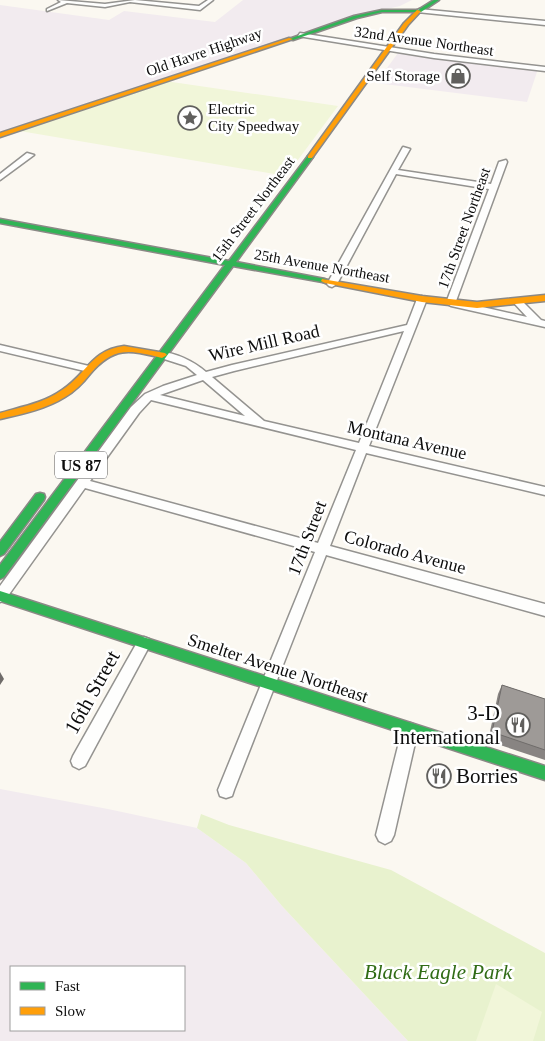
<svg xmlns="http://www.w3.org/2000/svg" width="545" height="1041" font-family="'Times New Roman',serif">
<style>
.industrial{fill:#f2ebef;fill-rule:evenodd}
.green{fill:#e8f2ce}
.pitch{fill:#f1f6d9}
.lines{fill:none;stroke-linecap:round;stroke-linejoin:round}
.street-casing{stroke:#949390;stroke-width:3}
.fast-casing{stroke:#8b8986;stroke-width:3}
.slow-casing{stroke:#8b8986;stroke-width:3}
.street{fill:#fefefd;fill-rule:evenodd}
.fast{fill:#30b455;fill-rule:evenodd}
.slow{fill:#ff9f0a;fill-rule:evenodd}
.wall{fill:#888482}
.shaded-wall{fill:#6f6c6a}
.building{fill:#9e9a97;stroke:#6f6c6a}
.labels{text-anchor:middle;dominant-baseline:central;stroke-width:5;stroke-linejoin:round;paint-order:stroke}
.far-street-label{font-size:15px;fill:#0d0d0d;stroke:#fff}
.far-poi-label{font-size:15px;fill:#0d0d0d;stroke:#fff;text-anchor:end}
.shield{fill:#fff;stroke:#565656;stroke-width:1}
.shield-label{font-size:16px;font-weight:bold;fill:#0d0d0d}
.street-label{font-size:18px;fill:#0d0d0d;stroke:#fff}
.near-street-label{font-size:21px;fill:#0d0d0d;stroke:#fff}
.near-poi-label{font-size:21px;fill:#0d0d0d;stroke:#fff;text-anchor:end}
.near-park-label{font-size:21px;font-style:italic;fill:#316c16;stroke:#fff}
</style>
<rect width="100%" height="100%" fill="#fbf8f1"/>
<g class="industrial">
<path d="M243,0H412L400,6L370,13L0,135V5L109,20L124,11L215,22Z"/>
<path d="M398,53L538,69L527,102L376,83Z"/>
<path d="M0,789L108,809L197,828L246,863L282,906L408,1041H0ZM11,967H184V1030H11Z"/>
</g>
<path class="green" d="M201,814L229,825L391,870L545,953V1041H408L282,906L246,863L197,828Z"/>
<g class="pitch">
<path d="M165,81L338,106L286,176L14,130Z"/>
<path d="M496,984L542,1012L533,1041H476Z"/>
</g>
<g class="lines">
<g class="street-casing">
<g id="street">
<path d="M58,0L105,4L135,0L199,6L208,0H213L200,10L130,2L105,7L67,3L47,11V9L61,2Z"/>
<path d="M419,9L545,21V25L417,12Z"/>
<path d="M300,33L434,54L545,67V71L434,58L298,36Z"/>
<path d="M403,147L410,149L398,170L491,184L499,162L506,160L507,162L456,301L527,317L513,302L518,299L521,300L541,320L545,321V327L451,306L446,303L489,189L396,174L337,284L332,287L329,286L327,284Z"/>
<path d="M27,153L34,155L0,180V174Z"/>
<path d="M422,296L427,299L369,446L545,487V495L366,453L330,546L545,604V616L326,555L234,790L232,796L226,798L220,796L218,790L315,552L85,488L5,600L0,602V586L131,407L145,394L163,386L197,375L186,366L158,357V353C173,350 196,363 206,372L232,365L407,325L417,299ZM404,331L359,443L264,421L212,377L234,371ZM203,380L245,416L160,395ZM151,400L356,450L318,543L90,481L139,413Z"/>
<path d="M0,345L89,366L94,369L89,372L0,351Z"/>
<path d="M144,637L149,639L151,643L85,766L79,769L73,766L71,761L73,756L139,639Z"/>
<path d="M410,723L415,725L418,730L394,835L391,841L385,844L379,841L376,835L402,730L405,725Z"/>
</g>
</g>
<g class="fast-casing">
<g id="fast">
<path d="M434,0H439L421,12H382L357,18L293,40L289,39L354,16L382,10H418Z"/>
<path d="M310,155L313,157L236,262L325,279L329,281L328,283L233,266L4,577L0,579V565L225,265L0,223V219L229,261L308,156Z"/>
<path d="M40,493L44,494L45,497L44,500L4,554L0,556V542L36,494Z"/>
<path d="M0,591L545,766V780L0,601Z"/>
</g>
</g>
<g class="slow-casing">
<g id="slow">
<path d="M417,10L421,11L408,25L312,158H308V156L404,23Z"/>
<path d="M289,38L293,39L0,137V133Z"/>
<path d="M322,279L422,296L477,302L545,295V301L477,308L422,302L325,283L321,281Z"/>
<path d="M124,346L165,353L167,355L162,358C129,350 114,346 90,374C83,383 75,391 65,397C46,409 22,414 0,419V413C21,407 44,403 62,390C87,374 91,350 124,346Z"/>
</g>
</g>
<use href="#street" class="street"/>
<use href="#fast" class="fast"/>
<use href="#slow" class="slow"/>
</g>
<path class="wall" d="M502,685L545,699V760L488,741L498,694Z"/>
<path class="shaded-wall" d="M0,672L4,679L0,685Z"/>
<path class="building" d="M502,685L545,699V750L492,732Z"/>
<defs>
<g id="shop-ring" transform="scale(1.25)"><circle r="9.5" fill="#fff" stroke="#605f5d" stroke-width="1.5"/><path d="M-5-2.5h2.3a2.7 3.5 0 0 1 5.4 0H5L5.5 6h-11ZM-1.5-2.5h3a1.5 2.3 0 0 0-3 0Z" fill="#605f5d"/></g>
<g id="sight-ring" transform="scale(1.25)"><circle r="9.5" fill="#fff" stroke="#605f5d" stroke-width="1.5"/><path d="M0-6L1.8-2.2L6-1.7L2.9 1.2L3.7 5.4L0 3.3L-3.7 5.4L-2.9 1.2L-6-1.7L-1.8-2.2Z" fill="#605f5d"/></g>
<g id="restaurant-ring" transform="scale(1.25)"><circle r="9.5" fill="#fff" stroke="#605f5d" stroke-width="1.5"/><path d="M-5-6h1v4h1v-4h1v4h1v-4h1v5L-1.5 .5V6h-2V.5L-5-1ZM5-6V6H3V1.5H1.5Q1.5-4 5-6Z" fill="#605f5d"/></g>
</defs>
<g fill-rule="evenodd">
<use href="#shop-ring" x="458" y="76"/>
<use href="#sight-ring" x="190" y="118"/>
<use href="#restaurant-ring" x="518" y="725"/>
<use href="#restaurant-ring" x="439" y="776"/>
</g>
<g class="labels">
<g class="far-street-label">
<text transform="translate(424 41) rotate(8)">32nd Avenue Northeast</text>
<text transform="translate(204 52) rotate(-19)">Old Havre Highway</text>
<text transform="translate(253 209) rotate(-53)">15th Street Northeast</text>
<text transform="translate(464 228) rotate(-70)">17th Street Northeast</text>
<text transform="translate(322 266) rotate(10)">25th Avenue Northeast</text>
</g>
<g class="far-poi-label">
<text x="440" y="76">Self Storage</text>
<text x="208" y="109" text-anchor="start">Electric<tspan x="208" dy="17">City Speedway</tspan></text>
</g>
<rect class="shield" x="55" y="451.5" width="52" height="27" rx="4"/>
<g class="shield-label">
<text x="81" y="465">US 87</text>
</g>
<g class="street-label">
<text transform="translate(264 343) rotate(-13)">Wire Mill Road</text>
<text transform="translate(407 440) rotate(13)">Montana Avenue</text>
<text transform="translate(307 538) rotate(-69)">17th Street</text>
<text transform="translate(405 552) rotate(15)">Colorado Avenue</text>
<text transform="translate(278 668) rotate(18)">Smelter Avenue Northeast</text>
</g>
<g class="near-street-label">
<text transform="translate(92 692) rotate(-61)">16th Street</text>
</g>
<g class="near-poi-label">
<text x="500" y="713">3-D<tspan x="500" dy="24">International</tspan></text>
<text x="456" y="776" text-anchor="start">Borries</text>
</g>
<g class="near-park-label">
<text x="438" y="972">Black Eagle Park</text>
</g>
</g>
<rect x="10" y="966" width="175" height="65" fill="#ffffff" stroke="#9e9e9e"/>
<rect x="20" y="982" width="25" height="8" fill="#30b455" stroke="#9e9e9e"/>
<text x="55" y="991" font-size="15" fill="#0d0d0d">Fast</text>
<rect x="20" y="1007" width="25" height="8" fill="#ff9f0a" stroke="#9e9e9e"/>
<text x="55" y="1016" font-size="15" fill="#0d0d0d">Slow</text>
</svg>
